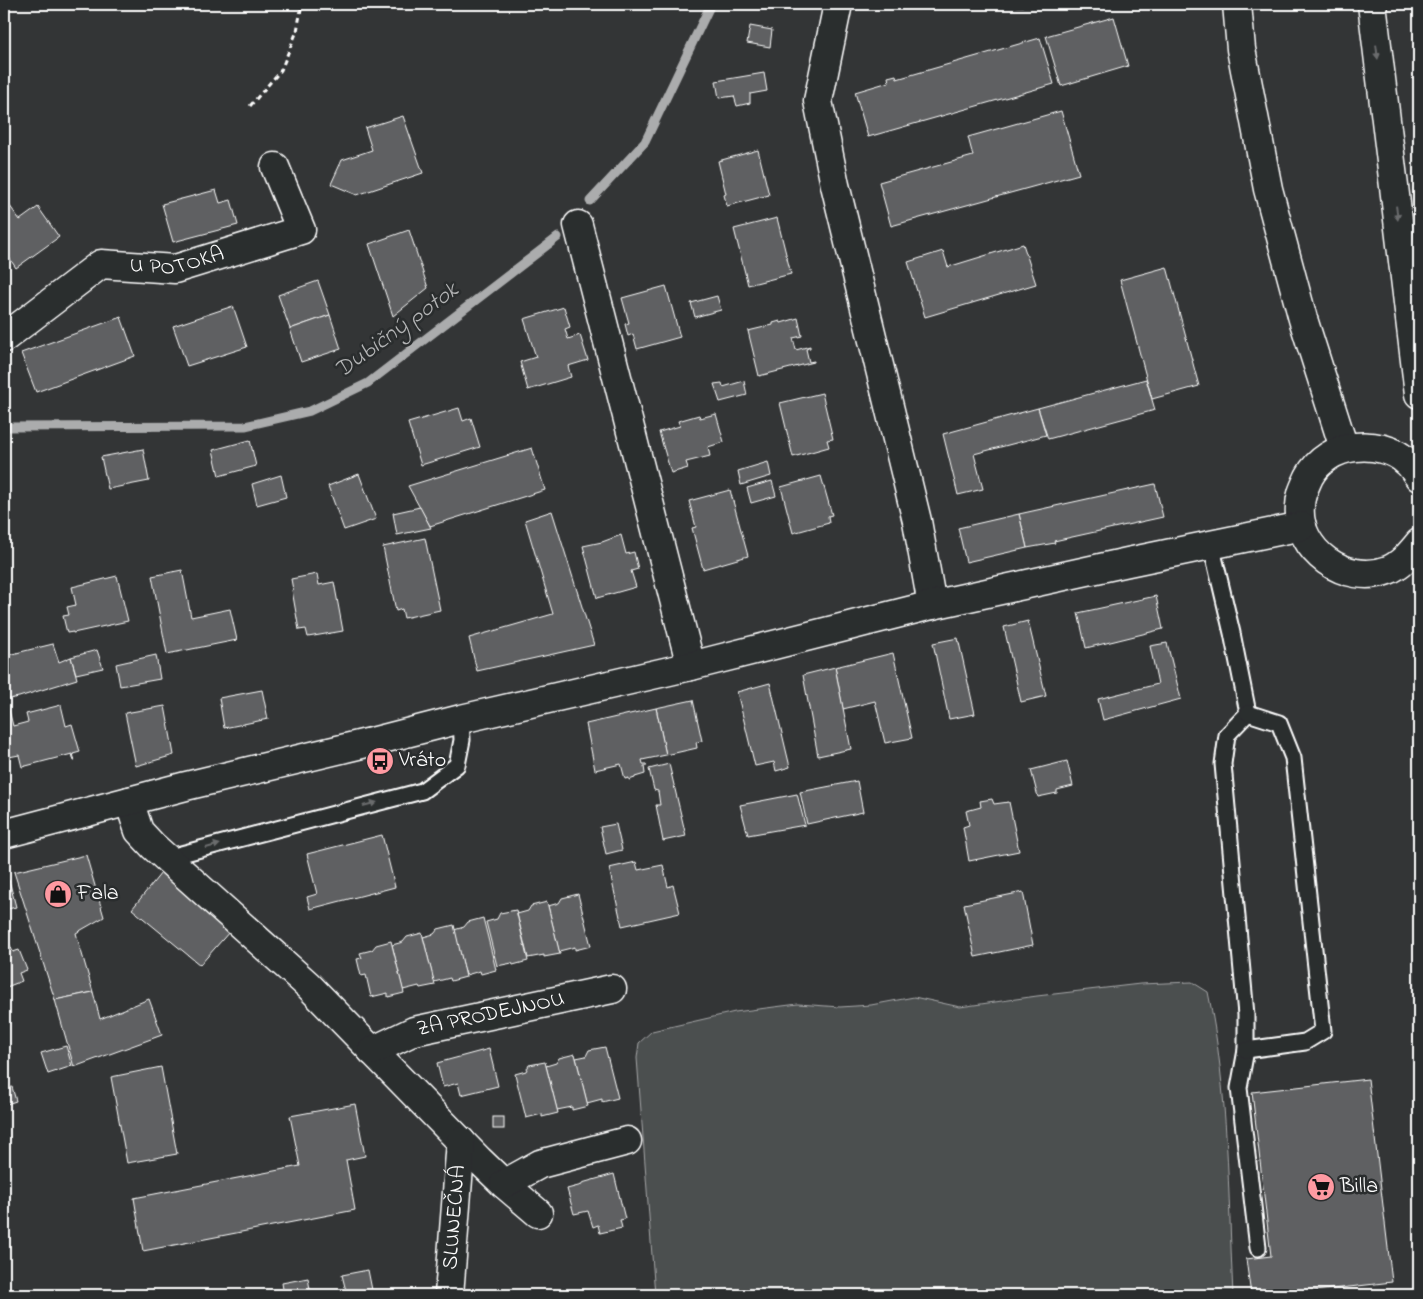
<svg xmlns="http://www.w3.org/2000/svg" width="1423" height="1299" font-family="'Indie Flower',sans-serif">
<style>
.green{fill:#4c4f50;stroke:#a6a7a8}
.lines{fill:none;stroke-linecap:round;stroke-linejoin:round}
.stream{stroke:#abacad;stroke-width:9}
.building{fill:#5f6162;stroke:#fff}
.service-casing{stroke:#fff;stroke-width:19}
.minor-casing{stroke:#fff;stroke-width:31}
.tertiary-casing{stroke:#fff;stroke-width:31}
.secondary-casing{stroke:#fff;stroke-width:31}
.motorway-casing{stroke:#fff;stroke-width:31}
.path{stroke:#fff;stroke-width:3;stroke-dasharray:5 4;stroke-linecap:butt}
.service{stroke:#2a2d2e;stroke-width:15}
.minor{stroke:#2a2d2e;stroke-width:28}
.tertiary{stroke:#2a2d2e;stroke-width:28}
.secondary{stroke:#2a2d2e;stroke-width:28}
.motorway{stroke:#2a2d2e;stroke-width:28}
.oneway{fill:#6a6c6d}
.labels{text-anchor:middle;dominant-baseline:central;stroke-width:5;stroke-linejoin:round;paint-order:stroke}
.street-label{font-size:22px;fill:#fff;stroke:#2a2d2e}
.poi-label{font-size:22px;fill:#fff;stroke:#2a2d2e;text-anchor:start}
.water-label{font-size:24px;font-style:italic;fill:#b2b3b4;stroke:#2a2d2e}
</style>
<rect width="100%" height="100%" fill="#333536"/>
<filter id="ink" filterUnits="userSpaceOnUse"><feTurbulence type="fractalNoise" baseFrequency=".02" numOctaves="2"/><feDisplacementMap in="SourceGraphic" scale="10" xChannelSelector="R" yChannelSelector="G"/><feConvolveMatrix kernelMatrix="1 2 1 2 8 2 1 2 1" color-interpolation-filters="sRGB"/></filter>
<g filter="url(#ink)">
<path class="green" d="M1192,982L1208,992C1229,1091 1228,1194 1233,1295H655L637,1058L639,1043L652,1031L735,1012L798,1004L840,1007L871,1005L914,997L960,1007L1037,996L1140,984Z"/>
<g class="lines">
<g class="stream">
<path d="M590,201L645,142L711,4"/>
<path d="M4,427L245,426L310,411L368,383L558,237"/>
</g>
</g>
<g class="building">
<path d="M966,4H1023V6Z"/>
<path d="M1114,17L1128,66L1061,86L1046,36Z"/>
<path d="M750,26L772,30L770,47L747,43Z"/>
<path d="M1040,38L1054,84L868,137L855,92L889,82L888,77L896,75L897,79Z"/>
<path d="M764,73L767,91L750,94V103L737,106L734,96L719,98L716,81Z"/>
<path d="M1061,111L1079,174L891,226L879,182L973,156L968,137Z"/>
<path d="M403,116L423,173L357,195L331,184L342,160L372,150L365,128Z"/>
<path d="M758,150L769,195L727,206L724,195L726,194L718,161Z"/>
<path d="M216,190L220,203L231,200L238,225L173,242L162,204Z"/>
<path d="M4,198L20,220L38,207L59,237L16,268L4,250Z"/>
<path d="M777,218L791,274L748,285L734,229Z"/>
<path d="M409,230L428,288L393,316L369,244Z"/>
<path d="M1023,244L1036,284L925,317L908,262L943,251L948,267Z"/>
<path d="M1167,267L1199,386L1152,399L1120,280Z"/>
<path d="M318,281L330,315L290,329L278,295Z"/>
<path d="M666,286L680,337L637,349L633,334L628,336L625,324L629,323L622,298Z"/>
<path d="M717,296L721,310L695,317L691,303Z"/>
<path d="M233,306L247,347L187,366L173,326Z"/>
<path d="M564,307L570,327L565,329L568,339L580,335L588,360L568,366L571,377L528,390L520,362L536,357L524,319Z"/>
<path d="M330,315L341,349L301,362L290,329Z"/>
<path d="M121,317L135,356L36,392L21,353Z"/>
<path d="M798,318L802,336L793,338L796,350L810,346V348L806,349L809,362L814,361V362L759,376L748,331L773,325V323L780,321L781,323Z"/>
<path d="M1146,379L1155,410L1048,439L1038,408Z"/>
<path d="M744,381L747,395L720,402L714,384L722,383L723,387Z"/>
<path d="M822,393L833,439L827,440L829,447L793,457L780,403Z"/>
<path d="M459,408L463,421L471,418L480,447L421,465L408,423Z"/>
<path d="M1038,408L1046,435L974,454L983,489L958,495L943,434Z"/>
<path d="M716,414L724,442L708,447L710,456L686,462L688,468L671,473L659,432L680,426L678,421L699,415L700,418Z"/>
<path d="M250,440L256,466L219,476L213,450Z"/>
<path d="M532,448L545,490L430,526L408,486Z"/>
<path d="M143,449L149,481L108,489L101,457Z"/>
<path d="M768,462L771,476L741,485L738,471Z"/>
<path d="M359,474L376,519L344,530L328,486Z"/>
<path d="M281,475L286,497L257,505L252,484Z"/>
<path d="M821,476L832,515L828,516L829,523L793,533L781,487Z"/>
<path d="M772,481L776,496L751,503L747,488Z"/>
<path d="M1155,484L1163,517L1054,541L1055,543L1027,548L1019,514Z"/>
<path d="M730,490L748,556L703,569L692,528L696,527L689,501Z"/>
<path d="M420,507L431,528L397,535L393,513Z"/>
<path d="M552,511L594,645L477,671L469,638L553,614L525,520Z"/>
<path d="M1019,514L1027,548L966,562L958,528Z"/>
<path d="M621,535L626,554L634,552L638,569L631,571L636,587L597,598L583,546L602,542Z"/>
<path d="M425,538L440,610L404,618L402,609L396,611L383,547Z"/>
<path d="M182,570L191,617L230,609L237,640L167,654L152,576Z"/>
<path d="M317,574L319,585L334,582L343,631L308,637L306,629L299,630L292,590H293L291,579Z"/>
<path d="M117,576L128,621L73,633V632L67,633L63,616L69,615L67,607L76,605L72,587Z"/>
<path d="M1156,596L1163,629L1086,648L1078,613Z"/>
<path d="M1028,621L1046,696L1021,702L1004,627Z"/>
<path d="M958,638L975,714L949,719L933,643Z"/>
<path d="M1167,643L1181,699L1103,720L1098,699L1158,684L1150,646Z"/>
<path d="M53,644L59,662L71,657L77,679L19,697L4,700V656Z"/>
<path d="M97,650L103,668L76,674L71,657Z"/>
<path d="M893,653L912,738L885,743L875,701L843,709L835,667Z"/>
<path d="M156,655L160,679L120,686L116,664Z"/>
<path d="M835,667L851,749L818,756L803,675Z"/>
<path d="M770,683L790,767L776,771L774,762L755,766L737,692Z"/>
<path d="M262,690L268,719L224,728L219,698Z"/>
<path d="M693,700L702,741L696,742L697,748L666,755L656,708Z"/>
<path d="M7,702L13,726L28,722L26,714L61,705L66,726L72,724L80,752L73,754L75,761H74L72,754L22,767L19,755L4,758V703Z"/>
<path d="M165,706L174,755L136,766L125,713Z"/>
<path d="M656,708L666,755L642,760L643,764H646L647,766H644L645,774L635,777V778L629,780V778L625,779L621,764L595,770L586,724Z"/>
<path d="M1067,761L1073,786L1057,790V793L1038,797L1031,770Z"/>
<path d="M669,764L686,836L663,841L656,805H660L658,791L654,790L649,769Z"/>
<path d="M857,781L863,812L807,824L800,792Z"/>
<path d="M797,794L805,825L748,835L740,805Z"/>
<path d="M992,799L994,804L1009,802L1019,851L969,861L963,827L969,825L966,811L981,807L980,801Z"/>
<path d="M616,824L622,850L606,854L600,827Z"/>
<path d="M382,835L395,887L310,909L307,897L317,894L307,854Z"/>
<path d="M86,855L104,917L76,933L93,992L55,1000L14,872Z"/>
<path d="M636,862L638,870L663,865L668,887L673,885L680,913L622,926L609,868Z"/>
<path d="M161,873L230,931L200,965L132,909Z"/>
<path d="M9,880L16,907L4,910V881Z"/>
<path d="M1023,892L1033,945L975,957L964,904Z"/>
<path d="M578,894L591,946L575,950V947L559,951L548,906L559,903L562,898Z"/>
<path d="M547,902L560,954L544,957V955L528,958L517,914L528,911L531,906Z"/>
<path d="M516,910L528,961L513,965L512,963L497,966L486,922L497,919L500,913Z"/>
<path d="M483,918L496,970L481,974L480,971L466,975L454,930L464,927L468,922Z"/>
<path d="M454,925L466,977L451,981L450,978L434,982L423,937L434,934L438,929Z"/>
<path d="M422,933L435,985L420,988L419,986L403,990L392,945L403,942L407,937Z"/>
<path d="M391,941L404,993L388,997V993L371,997L366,975L361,976L357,959L362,958L360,953L372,950L376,945Z"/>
<path d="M9,943L13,952L19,950L27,970L19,973L22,981L4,988V945Z"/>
<path d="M93,992L100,1019L149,999L162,1035L74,1067L55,1000Z"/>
<path d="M66,1046L72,1066L48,1074L41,1053Z"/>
<path d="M605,1047L618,1098L602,1102V1099L587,1103L576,1058L586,1056L589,1050Z"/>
<path d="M489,1049L498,1086L461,1095L458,1083L443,1087L437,1063Z"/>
<path d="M575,1054L588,1106L572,1110V1107L557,1110L546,1066L556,1063L559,1058Z"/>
<path d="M545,1062L558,1113L542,1117V1114L526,1118L515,1074L526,1071L529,1065Z"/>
<path d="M161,1067L177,1154L127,1163L111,1077Z"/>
<path d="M1368,1079L1392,1282L1281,1295H1251L1246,1259L1271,1256L1252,1092Z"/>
<path d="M4,1081L6,1089L12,1087L16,1101L4,1105Z"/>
<path d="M355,1104L365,1156L346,1160L355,1210L143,1251L134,1198L300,1166L290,1116Z"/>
<rect x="493" y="1117" width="11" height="12"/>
<path d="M614,1174L625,1219L620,1220L622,1228L600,1233L598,1225L593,1227L588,1211L574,1214L567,1189L582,1185V1183Z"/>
<path d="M368,1270L373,1295H347L342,1275Z"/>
<path d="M308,1278L311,1295H284L282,1283Z"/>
</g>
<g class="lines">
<g class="service-casing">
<g id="service">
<path d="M1211,544L1232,633L1248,713L1227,735L1223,764L1246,1015V1050L1239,1088L1258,1248"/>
<path d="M166,858L422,791L457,765L462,740L461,719"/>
<path d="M1246,1050L1305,1042L1323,1031L1293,758L1279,723L1248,713"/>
</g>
</g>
<g class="minor-casing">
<g id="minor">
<path d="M838,4L818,101L835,185L917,521L932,605"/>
<path d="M578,225L691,666"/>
<path id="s1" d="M4,338L101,264L175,269L301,230L275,167"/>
<path d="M129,801L139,831L153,846L308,985L479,1160L504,1184L538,1213"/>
<path id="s2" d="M372,1051L414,1031L612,989"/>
<path d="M504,1184L540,1164L627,1141"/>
<path id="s3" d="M449,1295L461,1141"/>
</g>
</g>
<g class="tertiary-casing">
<path id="tertiary" d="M1237,4L1241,49L1268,189L1303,319L1344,448"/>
</g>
<g class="secondary-casing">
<g id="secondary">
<path d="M1419,477C1415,472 1412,466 1407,462C1394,449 1373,445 1355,447C1336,449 1318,460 1309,477C1305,486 1300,495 1300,506C1296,551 1346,586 1388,570C1401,565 1410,554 1419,543"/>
<path d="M4,834L186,786L375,741L461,719L691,666L932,605L1128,562L1302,526"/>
</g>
</g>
<g class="motorway-casing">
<path id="motorway" d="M1372,4L1419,394"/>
</g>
<path class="path" d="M250,106L281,70L297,31L302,4"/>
<use href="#service" class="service"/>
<use href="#minor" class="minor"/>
<use href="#tertiary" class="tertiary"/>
<use href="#secondary" class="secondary"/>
<use href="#motorway" class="motorway"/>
</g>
<defs><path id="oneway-solid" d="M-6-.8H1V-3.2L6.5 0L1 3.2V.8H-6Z" transform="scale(1.25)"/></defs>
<g class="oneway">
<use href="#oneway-solid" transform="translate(1377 52) rotate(83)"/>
<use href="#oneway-solid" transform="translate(1397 213) rotate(83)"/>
<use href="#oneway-solid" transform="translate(370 804) rotate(-15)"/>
<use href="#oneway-solid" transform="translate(213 846) rotate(-15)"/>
</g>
</g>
<defs>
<g id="bus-disc" transform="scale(1.4375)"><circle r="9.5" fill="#ff9aa2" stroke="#2a2d2e"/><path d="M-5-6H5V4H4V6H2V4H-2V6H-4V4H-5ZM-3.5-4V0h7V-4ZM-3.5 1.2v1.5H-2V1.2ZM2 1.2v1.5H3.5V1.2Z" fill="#111"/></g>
<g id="shop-disc" transform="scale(1.4375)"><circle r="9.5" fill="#ff9aa2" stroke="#2a2d2e"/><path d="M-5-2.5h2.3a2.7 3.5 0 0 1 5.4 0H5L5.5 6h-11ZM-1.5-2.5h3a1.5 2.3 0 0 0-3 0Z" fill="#111"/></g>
<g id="supermarket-disc" transform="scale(1.4375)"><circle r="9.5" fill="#ff9aa2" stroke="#2a2d2e"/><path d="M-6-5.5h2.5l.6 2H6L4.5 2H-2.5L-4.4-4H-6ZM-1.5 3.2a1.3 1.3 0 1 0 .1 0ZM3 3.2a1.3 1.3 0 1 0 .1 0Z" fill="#111"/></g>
</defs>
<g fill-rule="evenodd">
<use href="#bus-disc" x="380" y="761"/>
<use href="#shop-disc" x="58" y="894"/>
<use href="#supermarket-disc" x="1321" y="1187"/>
</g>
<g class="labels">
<g class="street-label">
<text stroke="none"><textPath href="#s1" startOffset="199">U POTOKA</textPath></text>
<text stroke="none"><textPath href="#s2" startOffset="125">ZA PRODEJNOU</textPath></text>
<text stroke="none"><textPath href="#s3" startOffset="78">SLUNEČNÁ</textPath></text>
</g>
<g class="poi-label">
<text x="399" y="761">Vráto</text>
<text x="77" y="894">Fala</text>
<text x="1340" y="1187">Billa</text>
</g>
<g class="water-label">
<text transform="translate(397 331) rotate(-36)">Dubičný potok</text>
</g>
</g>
<rect width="1423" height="1299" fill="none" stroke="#2a2d2e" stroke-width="20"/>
<rect x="10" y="10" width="1403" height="1279" fill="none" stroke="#fff" stroke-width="2" filter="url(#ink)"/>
</svg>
